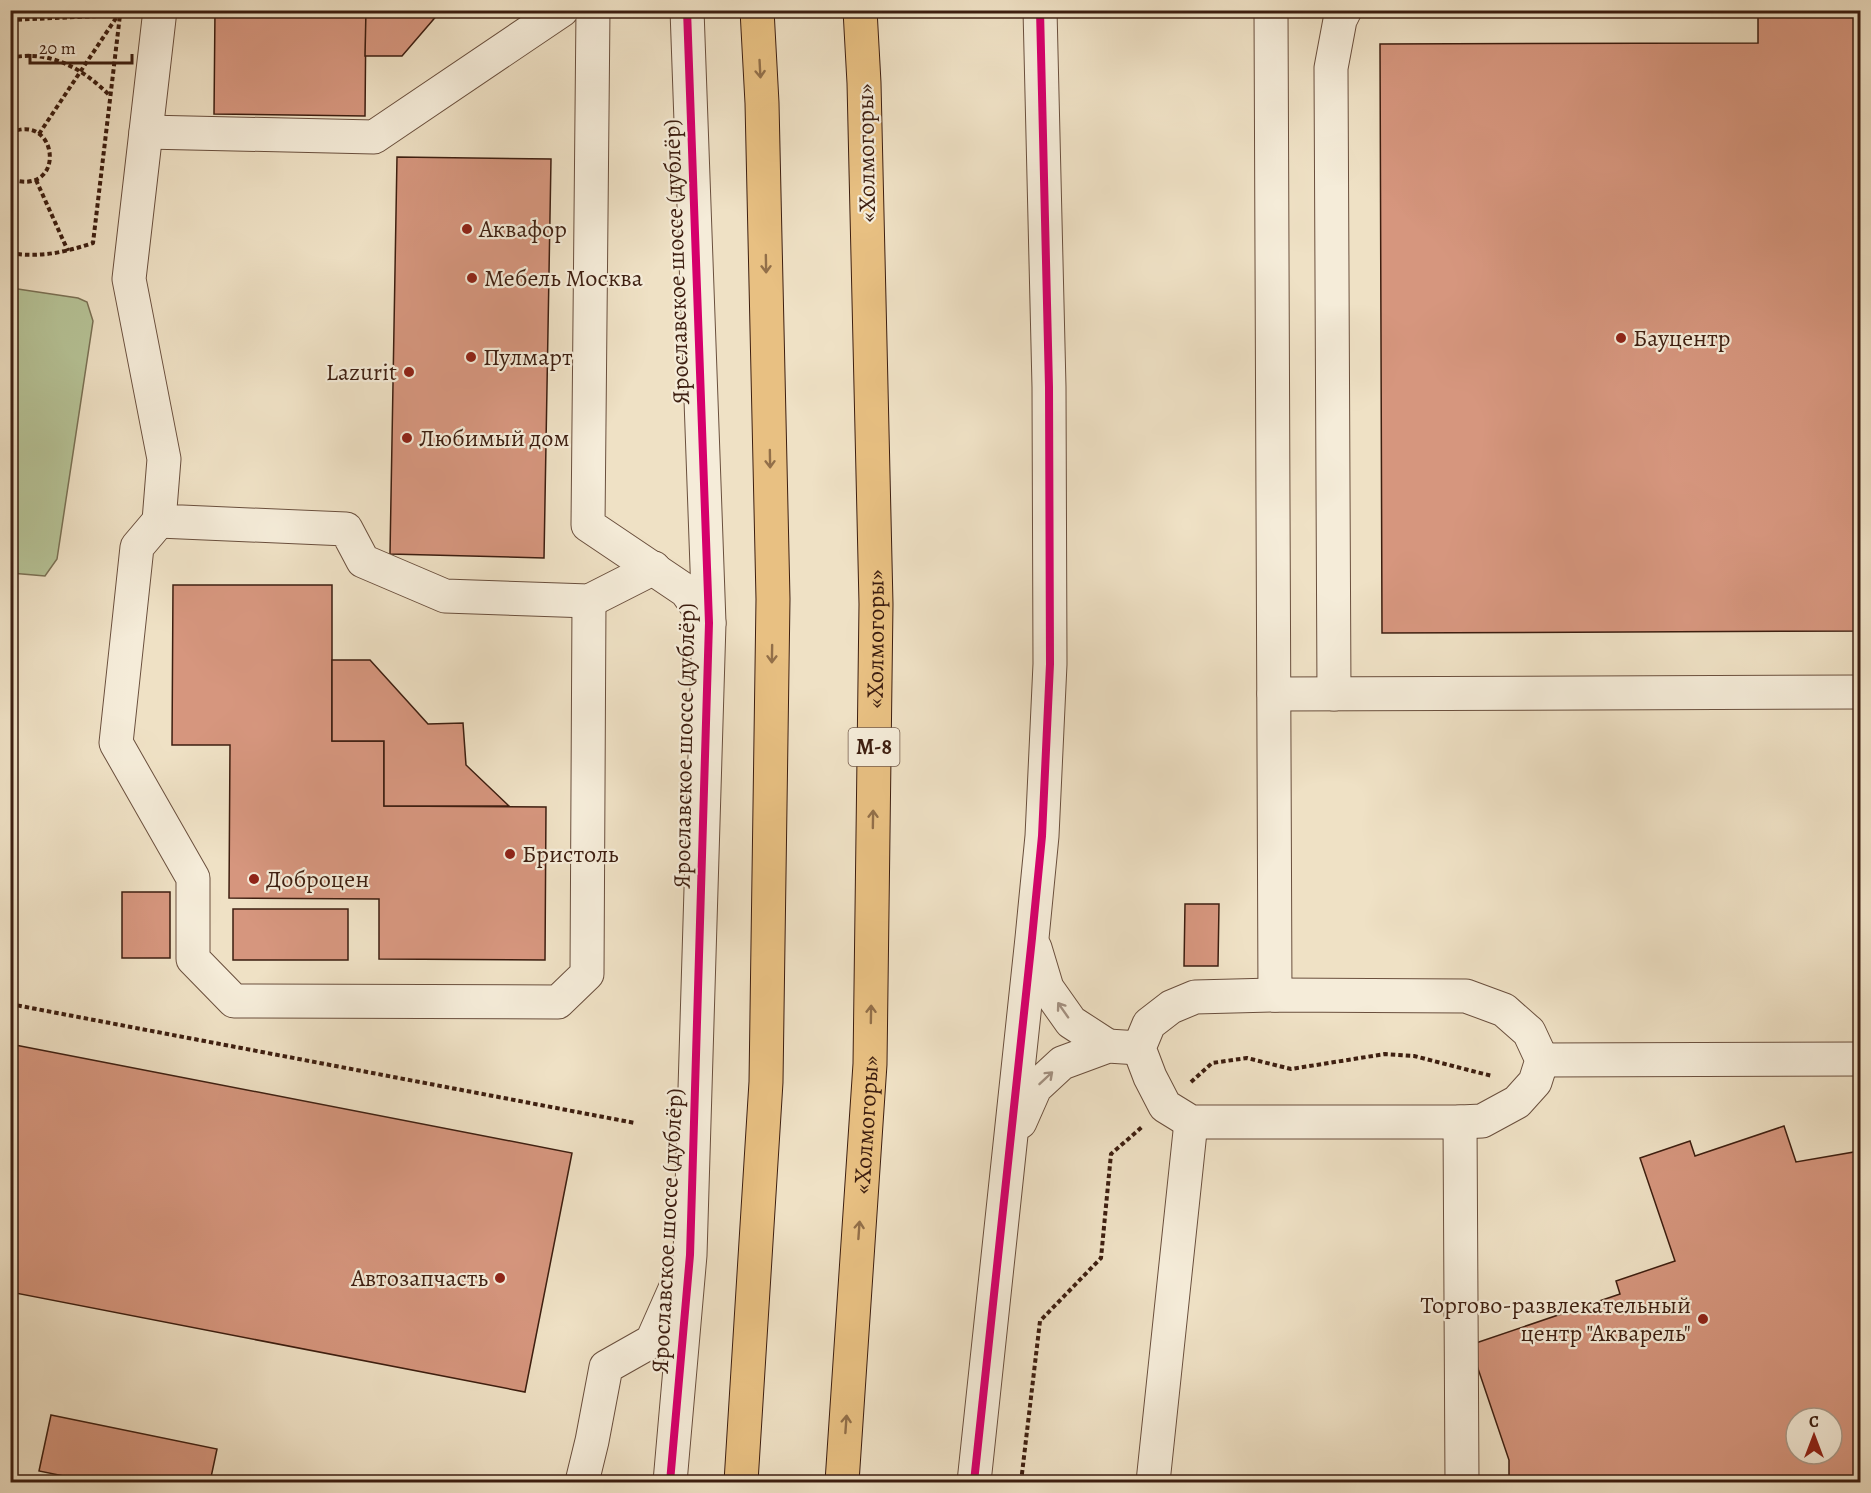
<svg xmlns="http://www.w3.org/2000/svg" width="1871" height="1493" font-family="Alegreya,serif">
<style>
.green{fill:#b6c397;stroke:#7a7054;stroke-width:1.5}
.building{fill:#d6967e;stroke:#3d1e10;stroke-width:1.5;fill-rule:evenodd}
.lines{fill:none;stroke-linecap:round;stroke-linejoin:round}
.minor-casing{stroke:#6a4f3d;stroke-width:35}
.highway-casing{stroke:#3d1e10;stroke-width:35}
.path{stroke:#3d1e10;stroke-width:4;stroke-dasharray:4.5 3;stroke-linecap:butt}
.minor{stroke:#f5ecd9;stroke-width:33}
.highway{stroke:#e8c082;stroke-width:33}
.cycleway-casing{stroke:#f5ecd9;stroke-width:11}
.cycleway{stroke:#d6006c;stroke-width:8}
.oneway{stroke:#926f49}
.oneway2{stroke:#a28f7f}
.poi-dot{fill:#8f2418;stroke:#f5ecd9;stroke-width:2}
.labels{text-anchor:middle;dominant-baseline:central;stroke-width:4.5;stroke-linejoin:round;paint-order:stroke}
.shield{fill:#f5ecd9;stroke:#745c4c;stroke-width:1.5}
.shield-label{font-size:22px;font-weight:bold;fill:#3d1e10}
.street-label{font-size:24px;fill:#3d1e10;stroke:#f5ecd9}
.poi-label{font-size:24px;fill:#3d1e10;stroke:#f5ecd9;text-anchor:start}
</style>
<rect width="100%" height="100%" fill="#efe1c5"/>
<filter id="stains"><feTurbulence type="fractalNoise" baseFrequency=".00333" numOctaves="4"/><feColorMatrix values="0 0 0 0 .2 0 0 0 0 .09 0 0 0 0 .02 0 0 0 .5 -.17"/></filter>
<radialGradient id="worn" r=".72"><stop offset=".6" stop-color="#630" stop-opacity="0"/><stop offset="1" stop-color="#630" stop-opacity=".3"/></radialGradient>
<path class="green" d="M11,288L78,298L87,302L93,321L57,559L45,576L11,573Z"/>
<g class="building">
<path d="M215,10H366L365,116L214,114Z"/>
<path d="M366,10H455L439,13L402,56H365Z"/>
<path d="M1758,10H1860V631L1382,633L1380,44L1758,43Z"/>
<path d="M397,157L551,159L544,558L390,554Z"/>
<path d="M173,585H332V741H384V806L546,807L545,960L379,959V899L229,898L230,745H172Z"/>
<path d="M332,660H370L428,724L463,723L466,765L509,806H384V741H332Z"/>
<rect x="122" y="892" width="48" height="66"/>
<path d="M1185,904H1219L1218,966H1184Z"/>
<rect x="233" y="909" width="115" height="51"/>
<path d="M10,1044L572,1153L525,1392L10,1292Z"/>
<path d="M1784,1126L1796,1162L1860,1151V1482H1509V1460L1470,1345L1620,1294L1616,1281L1675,1261L1640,1158L1690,1141L1695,1156ZM1796,1418H1832V1454H1796Z"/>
<path d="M51,1415L217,1449L210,1482H93L39,1471Z"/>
</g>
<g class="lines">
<g class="minor-casing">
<g id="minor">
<path d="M160,10L129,279L164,459L159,521L346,529L363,561L445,596L589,601L654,568"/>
<path d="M593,10L588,525L686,591L709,623"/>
<path d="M1271,10L1275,995"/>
<path d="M146,132L374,137L562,10"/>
<path d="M159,521L137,547L116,743L193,878V959L234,1001L558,1002L587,974L589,601"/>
<path d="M1274,694L1860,692"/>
<path d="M1334,694L1331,68L1340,20L1345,10"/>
<path d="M1035,948L1047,988L1071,1022L1108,1046"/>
<path d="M1275,995L1466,996L1504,1010L1529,1032L1542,1060L1535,1082L1517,1102L1482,1121L1460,1122H1191L1165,1106L1150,1077L1139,1048L1149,1024L1171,1007L1195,997Z"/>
<path d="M1542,1060L1860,1059"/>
<path d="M1020,1122L1035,1088L1062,1063L1108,1046L1139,1048"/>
<path d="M1460,1122L1462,1482"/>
<path d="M582,1482L592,1441L606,1367L652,1341L679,1280"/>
<path d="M670,1482L690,1255L709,623L687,10"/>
<path d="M974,1482L1032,938L1042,836L1050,664L1049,387L1040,10"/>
<path d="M1153,1482L1191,1122"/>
</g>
</g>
<g class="highway-casing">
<g id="highway">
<path d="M741,1482L766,1082L773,599L762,103L757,10"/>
<path id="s1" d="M842,1482L870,1064L876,604L864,83L860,10"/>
</g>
</g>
<g class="path">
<path d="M10,20L121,15"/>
<path d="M10,58C49,49 84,69 110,96"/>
<path d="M10,133C58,110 68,198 10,179"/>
<path d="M39,134L118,15"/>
<path d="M36,180L68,251"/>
<path d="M10,253C40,258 66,252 93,243L120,15"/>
<path d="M10,1004L635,1123"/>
<path d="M1191,1082L1212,1063L1247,1058L1291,1069L1385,1054L1414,1056L1492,1076"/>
<path d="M1021,1482L1040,1321L1101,1258L1111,1154L1142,1127"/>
</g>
<use href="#minor" class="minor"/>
<use href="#highway" class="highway"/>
<g class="cycleway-casing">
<g id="cycleway">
<path d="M670,1482L690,1255L709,623L687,10"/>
<path d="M974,1482L1032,938L1042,836L1050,664L1049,387L1040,10"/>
</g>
</g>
<use href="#cycleway" class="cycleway"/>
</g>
<defs><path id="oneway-shaft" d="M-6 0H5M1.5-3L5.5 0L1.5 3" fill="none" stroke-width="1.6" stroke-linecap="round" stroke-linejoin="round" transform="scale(1.5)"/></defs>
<g class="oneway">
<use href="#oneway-shaft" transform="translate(760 69) rotate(87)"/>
<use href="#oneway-shaft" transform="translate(766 264) rotate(89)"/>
<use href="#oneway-shaft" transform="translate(770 459) rotate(89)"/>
<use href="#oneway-shaft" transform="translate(772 654) rotate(91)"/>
<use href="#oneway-shaft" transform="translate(873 819) rotate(-89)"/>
<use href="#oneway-shaft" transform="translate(871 1014) rotate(-89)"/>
<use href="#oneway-shaft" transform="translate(859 1230) rotate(-86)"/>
<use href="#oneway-shaft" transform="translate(846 1424) rotate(-86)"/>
</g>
<g class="oneway2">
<use href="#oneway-shaft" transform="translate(1063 1010) rotate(-125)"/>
<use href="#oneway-shaft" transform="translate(1046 1078) rotate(-43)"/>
</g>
<g class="poi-dot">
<circle cx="467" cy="229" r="6"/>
<circle cx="472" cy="278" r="6"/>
<circle cx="1621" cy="338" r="6"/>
<circle cx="471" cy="357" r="6"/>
<circle cx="409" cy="372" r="6"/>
<circle cx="407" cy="438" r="6"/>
<circle cx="510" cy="854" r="6"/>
<circle cx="254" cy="879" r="6"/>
<circle cx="500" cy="1278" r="6"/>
<circle cx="1703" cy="1319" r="6"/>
</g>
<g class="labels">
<rect class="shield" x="848.5" y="728" width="51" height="38" rx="4.5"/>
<g class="shield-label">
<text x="874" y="747">М-8</text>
</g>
<g class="street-label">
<text transform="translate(866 153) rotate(-91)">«Холмогоры»</text>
<text transform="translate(676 262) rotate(-92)">Ярославское шоссе (дублёр)</text>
<text stroke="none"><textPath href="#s1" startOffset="844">«Холмогоры»</textPath></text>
<text transform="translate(684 746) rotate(-89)">Ярославское шоссе (дублёр)</text>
<text stroke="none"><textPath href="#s1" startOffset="358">«Холмогоры»</textPath></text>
<text transform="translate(667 1231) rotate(-87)">Ярославское шоссе (дублёр)</text>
</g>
<g class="poi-label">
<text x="479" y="229">Аквафор</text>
<text x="484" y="278">Мебель Москва</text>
<text x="1633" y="338">Бауцентр</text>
<text x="483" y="357">Пулмарт</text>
<text x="397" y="372" text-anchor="end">Lazurit</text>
<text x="419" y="438">Любимый дом</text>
<text x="522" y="854">Бристоль</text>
<text x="266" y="879">Доброцен</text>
<text x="488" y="1278" text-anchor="end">Автозапчасть</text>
<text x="1691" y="1305" text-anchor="end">Торгово-развлекательный<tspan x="1691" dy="28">центр "Акварель"</tspan></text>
</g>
</g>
<rect width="1871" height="1493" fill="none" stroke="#efe1c5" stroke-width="36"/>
<rect x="12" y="12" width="1847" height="1469" fill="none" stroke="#3d1e10" stroke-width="3"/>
<rect x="18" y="18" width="1835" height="1457" fill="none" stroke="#3d1e10" stroke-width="1.5"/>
<g transform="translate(1814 1436)"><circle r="28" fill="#f5ecd9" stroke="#ab9a89" stroke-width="1.5"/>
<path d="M0-4.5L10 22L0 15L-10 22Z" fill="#8f2418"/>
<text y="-9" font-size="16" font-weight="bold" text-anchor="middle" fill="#3d1e10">С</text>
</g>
<path d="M30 54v9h102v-9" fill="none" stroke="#3d1e10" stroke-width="3"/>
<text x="39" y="54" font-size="18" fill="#3d1e10" stroke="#f5ecd9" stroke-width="4.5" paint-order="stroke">20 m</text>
<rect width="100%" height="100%" filter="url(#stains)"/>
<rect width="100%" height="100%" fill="url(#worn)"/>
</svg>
